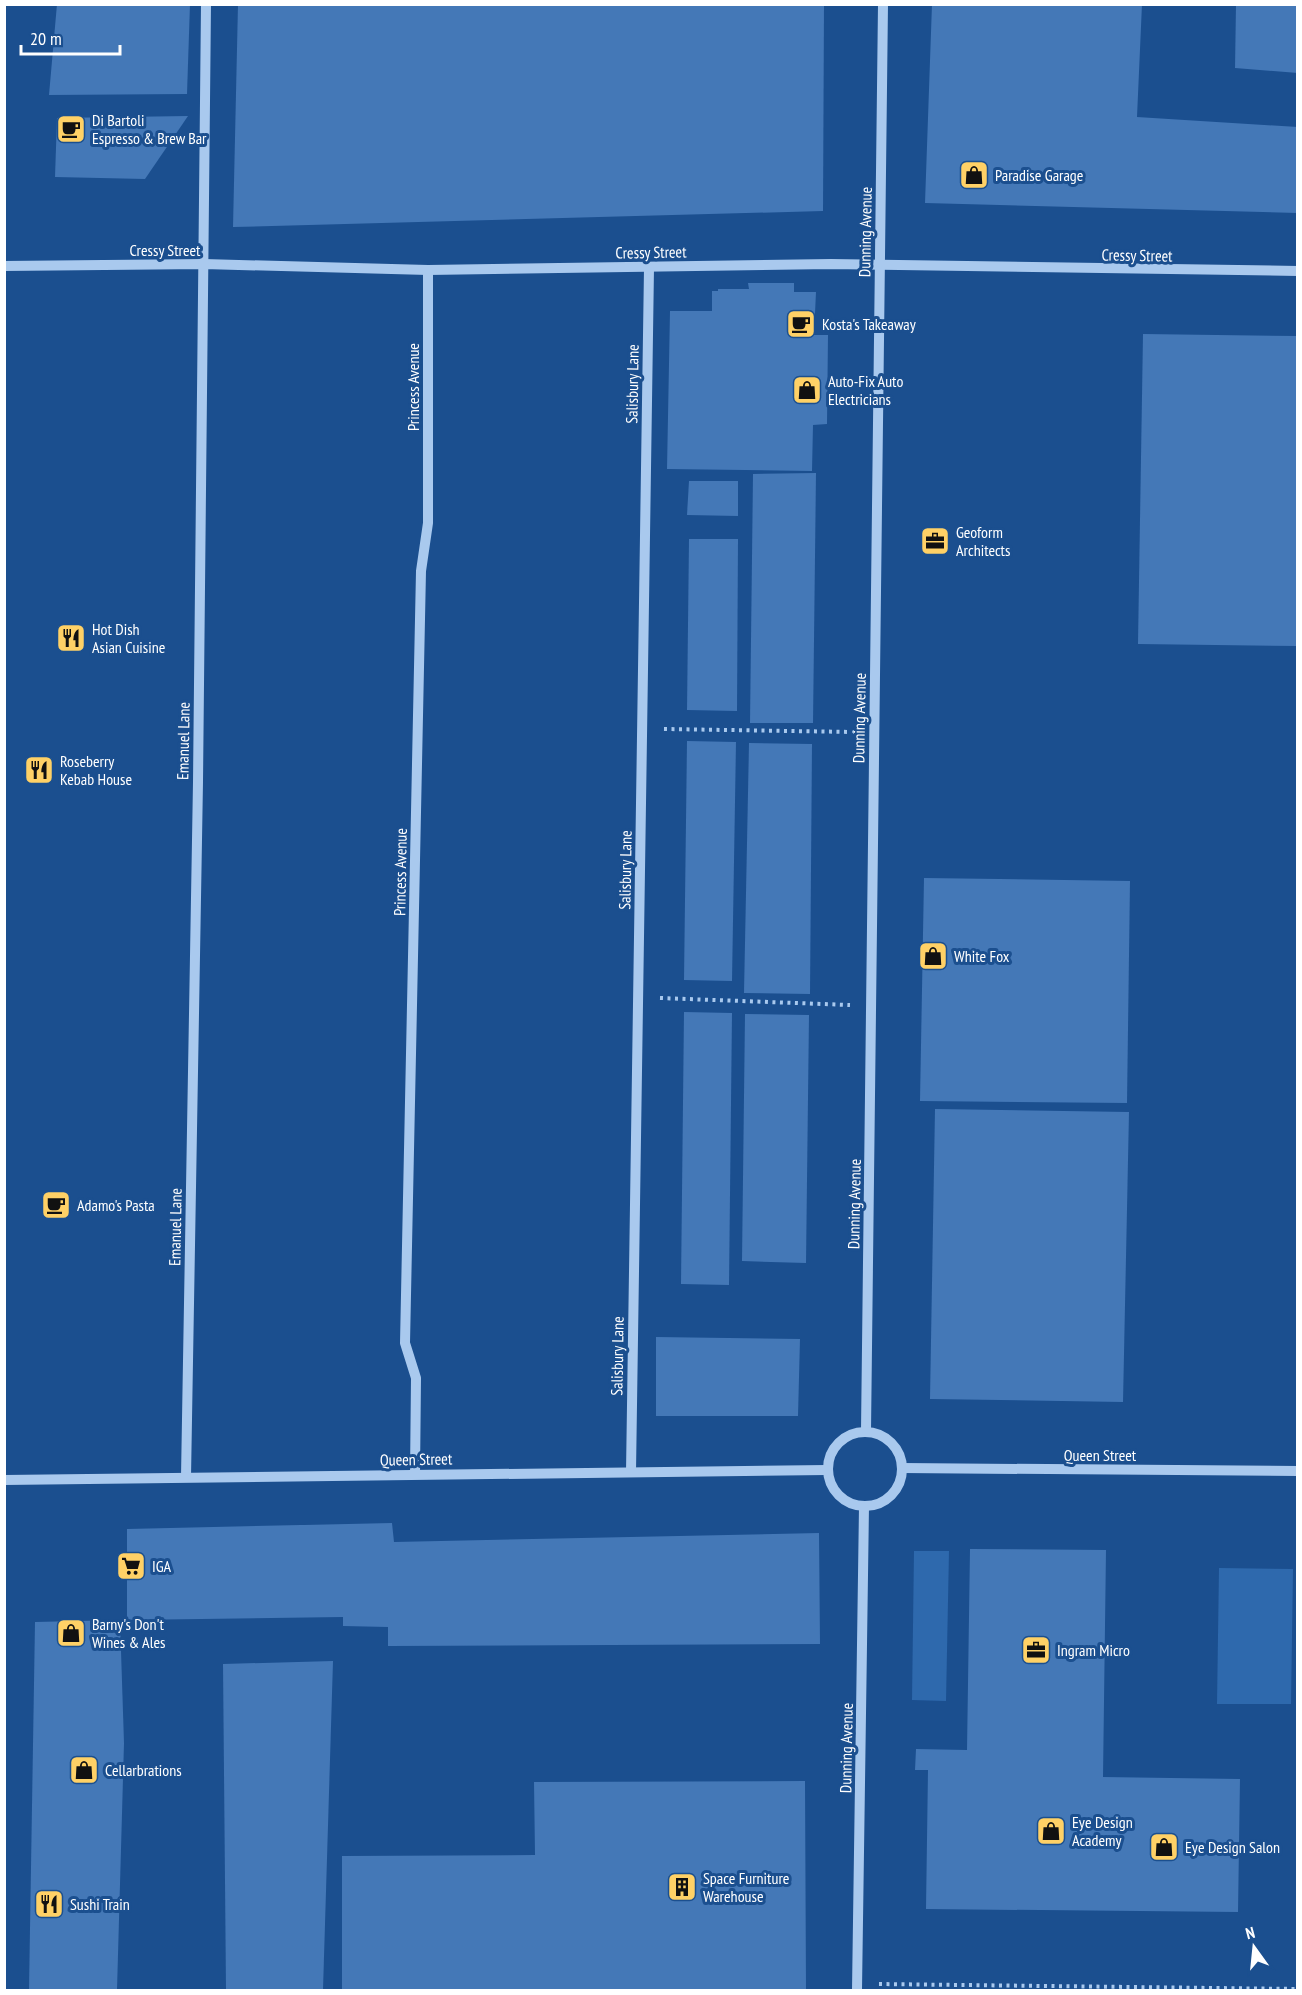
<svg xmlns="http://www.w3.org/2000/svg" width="1302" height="1995" font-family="'PT Sans Narrow',sans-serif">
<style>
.green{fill:#2e69ad}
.building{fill:#4478b7}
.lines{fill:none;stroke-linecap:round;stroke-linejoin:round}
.path{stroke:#a9c9ee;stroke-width:4;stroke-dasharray:3 4.5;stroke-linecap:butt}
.minor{stroke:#a9c9ee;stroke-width:10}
.labels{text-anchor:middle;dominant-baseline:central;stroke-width:6;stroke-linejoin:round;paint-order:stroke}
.poi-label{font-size:16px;fill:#fff;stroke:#1b4f8f;text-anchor:start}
.street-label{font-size:16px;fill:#fff;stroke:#1b4f8f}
</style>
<rect width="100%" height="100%" fill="#1b4f8f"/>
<g class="green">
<path d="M914,1551H949L946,1701L912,1700Z"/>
<path d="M1219,1568L1293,1569L1291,1704H1217Z"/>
</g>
<g class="building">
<path d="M57,4H190L187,94L49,95Z"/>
<path d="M238,4H824L823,211L233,227Z"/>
<path d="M932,4H1142L1137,117L1298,127V213L925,203Z"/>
<path d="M1236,4H1298V73L1235,68Z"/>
<path d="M188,116L145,179L55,177L57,118Z"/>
<path d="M748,283H794V292H816L814,335H828L827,424L813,425L812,471L667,469L670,311H712V291H718V289H749Z"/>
<path d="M1143,334L1298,336V646L1138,644Z"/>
<path d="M816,473L813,723H750L753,474Z"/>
<path d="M689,481H738V516L687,515Z"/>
<path d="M689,539H738L737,711L687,710Z"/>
<path d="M687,741L736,742L732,981L684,980Z"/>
<path d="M749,743L812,744L810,994L744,993Z"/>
<path d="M924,878L1130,881L1127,1103L920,1101Z"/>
<path d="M684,1012L732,1013L729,1285L681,1284Z"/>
<path d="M745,1014L809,1015L806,1263L742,1261Z"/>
<path d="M935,1109L1129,1112L1123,1402L930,1399Z"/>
<path d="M656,1337L800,1339L798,1416H656Z"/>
<path d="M392,1523L394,1542L819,1533L820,1644L388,1646V1627L343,1626V1617L127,1620V1529Z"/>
<path d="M970,1549L1106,1550L1103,1777L1240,1779L1238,1912L926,1909L928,1770H915L916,1749L967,1750Z"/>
<path d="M120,1620L124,1743L117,1990H29L35,1622Z"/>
<path d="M333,1661L323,1990H226L223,1664Z"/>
<path d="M805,1781L806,1990H342V1856L535,1855L534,1782Z"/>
</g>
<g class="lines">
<g class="path">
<path d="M664,729L854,732"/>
<path d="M660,998L850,1005"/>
<path d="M879,1984L1298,1989"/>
</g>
<g class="minor">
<path d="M4,266L204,264L428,270L831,264L1298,271"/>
<path d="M866,1431L883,4"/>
<circle cx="865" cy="1469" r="37"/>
<path d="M902,1468L1298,1471"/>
<path d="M631,1472L649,268"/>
<path d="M415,1474L416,1378L405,1343L421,571L428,523V270"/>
<path d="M186,1477L198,782L206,4"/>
<path d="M4,1480L827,1470"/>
<path d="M857,1990L864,1506"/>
</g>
</g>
<defs>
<g id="cafe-square" transform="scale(1.5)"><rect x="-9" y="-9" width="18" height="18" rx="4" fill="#ffd166" stroke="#1b4f8f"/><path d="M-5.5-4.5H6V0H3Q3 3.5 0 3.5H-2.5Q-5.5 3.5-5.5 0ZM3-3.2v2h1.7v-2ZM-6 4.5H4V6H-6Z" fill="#111"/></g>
<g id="shop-square" transform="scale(1.5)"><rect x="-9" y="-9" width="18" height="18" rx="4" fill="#ffd166" stroke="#1b4f8f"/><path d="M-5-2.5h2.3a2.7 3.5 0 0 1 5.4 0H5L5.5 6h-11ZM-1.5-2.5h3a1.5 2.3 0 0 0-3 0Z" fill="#111"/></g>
<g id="office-square" transform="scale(1.5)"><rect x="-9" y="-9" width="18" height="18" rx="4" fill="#ffd166" stroke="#1b4f8f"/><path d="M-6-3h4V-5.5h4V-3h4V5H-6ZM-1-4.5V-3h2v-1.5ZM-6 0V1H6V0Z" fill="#111"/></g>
<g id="restaurant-square" transform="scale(1.5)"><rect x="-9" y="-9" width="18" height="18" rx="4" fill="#ffd166" stroke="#1b4f8f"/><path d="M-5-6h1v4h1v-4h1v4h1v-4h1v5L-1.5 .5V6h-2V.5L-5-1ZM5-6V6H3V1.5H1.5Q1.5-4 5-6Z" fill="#111"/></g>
<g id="supermarket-square" transform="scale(1.5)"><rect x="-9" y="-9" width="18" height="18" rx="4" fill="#ffd166" stroke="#1b4f8f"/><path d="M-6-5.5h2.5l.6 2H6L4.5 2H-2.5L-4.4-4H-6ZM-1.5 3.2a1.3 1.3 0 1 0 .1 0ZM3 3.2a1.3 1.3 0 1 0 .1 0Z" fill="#111"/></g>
<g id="building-square" transform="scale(1.5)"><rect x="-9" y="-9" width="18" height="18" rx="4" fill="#ffd166" stroke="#1b4f8f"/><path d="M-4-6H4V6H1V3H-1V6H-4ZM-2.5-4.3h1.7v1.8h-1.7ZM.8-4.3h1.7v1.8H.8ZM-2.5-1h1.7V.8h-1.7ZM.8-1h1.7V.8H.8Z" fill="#111"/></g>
</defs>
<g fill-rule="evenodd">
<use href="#cafe-square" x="71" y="129"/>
<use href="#shop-square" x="974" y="175"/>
<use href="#cafe-square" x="801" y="324"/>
<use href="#shop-square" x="807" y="390"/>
<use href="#office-square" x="935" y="541"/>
<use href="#restaurant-square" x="71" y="638"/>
<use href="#restaurant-square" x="39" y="770"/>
<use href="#shop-square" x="933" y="956"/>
<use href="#cafe-square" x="56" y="1205"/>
<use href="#supermarket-square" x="131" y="1566"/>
<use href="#shop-square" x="71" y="1633"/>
<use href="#office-square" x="1036" y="1650"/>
<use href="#shop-square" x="84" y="1770"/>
<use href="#shop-square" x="1051" y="1831"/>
<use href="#shop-square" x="1164" y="1847"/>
<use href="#building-square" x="682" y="1887"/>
<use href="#restaurant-square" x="49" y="1904"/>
</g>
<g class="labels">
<g class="poi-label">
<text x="92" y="120">Di Bartoli<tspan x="92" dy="18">Espresso &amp; Brew Bar</tspan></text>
<text x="995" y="175">Paradise Garage</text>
<text x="822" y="324">Kosta's Takeaway</text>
<text x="828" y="381">Auto-Fix Auto<tspan x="828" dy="18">Electricians</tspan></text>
<text x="956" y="532">Geoform<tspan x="956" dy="18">Architects</tspan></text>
<text x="92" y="629">Hot Dish<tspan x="92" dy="18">Asian Cuisine</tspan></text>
<text x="60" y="761">Roseberry<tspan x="60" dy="18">Kebab House</tspan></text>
<text x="954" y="956">White Fox</text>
<text x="77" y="1205">Adamo's Pasta</text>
<text x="152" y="1566">IGA</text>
<text x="92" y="1624">Barny's Don't<tspan x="92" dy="18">Wines &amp; Ales</tspan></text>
<text x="1057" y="1650">Ingram Micro</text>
<text x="105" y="1770">Cellarbrations</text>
<text x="1072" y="1822">Eye Design<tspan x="1072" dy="18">Academy</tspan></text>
<text x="1185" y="1847">Eye Design Salon</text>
<text x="703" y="1878">Space Furniture<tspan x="703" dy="18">Warehouse</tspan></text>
<text x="70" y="1904">Sushi Train</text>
</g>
<g class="street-label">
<text transform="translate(865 232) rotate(-89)">Dunning Avenue</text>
<text x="165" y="250">Cressy Street</text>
<text transform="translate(651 252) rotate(-1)">Cressy Street</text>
<text transform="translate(1137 255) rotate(1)">Cressy Street</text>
<text transform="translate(632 384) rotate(-89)">Salisbury Lane</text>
<text transform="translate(413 387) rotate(-90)">Princess Avenue</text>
<text transform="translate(859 718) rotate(-89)">Dunning Avenue</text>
<text transform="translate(183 741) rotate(-89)">Emanuel Lane</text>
<text transform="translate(625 870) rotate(-89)">Salisbury Lane</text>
<text transform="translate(400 872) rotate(-89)">Princess Avenue</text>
<text transform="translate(854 1204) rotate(-89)">Dunning Avenue</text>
<text transform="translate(175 1227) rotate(-89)">Emanuel Lane</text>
<text transform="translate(617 1356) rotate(-89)">Salisbury Lane</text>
<text x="1100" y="1455">Queen Street</text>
<text transform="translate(416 1459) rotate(-1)">Queen Street</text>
<text transform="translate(846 1748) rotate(-89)">Dunning Avenue</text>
</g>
</g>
<rect width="1302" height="1995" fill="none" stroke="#ffffff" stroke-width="12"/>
<g transform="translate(1254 1947) rotate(345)" stroke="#1b4f8f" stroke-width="4.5" paint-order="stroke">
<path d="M0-4.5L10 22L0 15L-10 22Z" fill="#ffffff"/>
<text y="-9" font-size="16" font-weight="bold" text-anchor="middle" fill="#ffffff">N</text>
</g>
<path d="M21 45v9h99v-9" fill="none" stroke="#ffffff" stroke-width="3"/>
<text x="30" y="45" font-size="18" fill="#ffffff" stroke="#1b4f8f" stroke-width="4.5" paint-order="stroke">20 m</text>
</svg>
